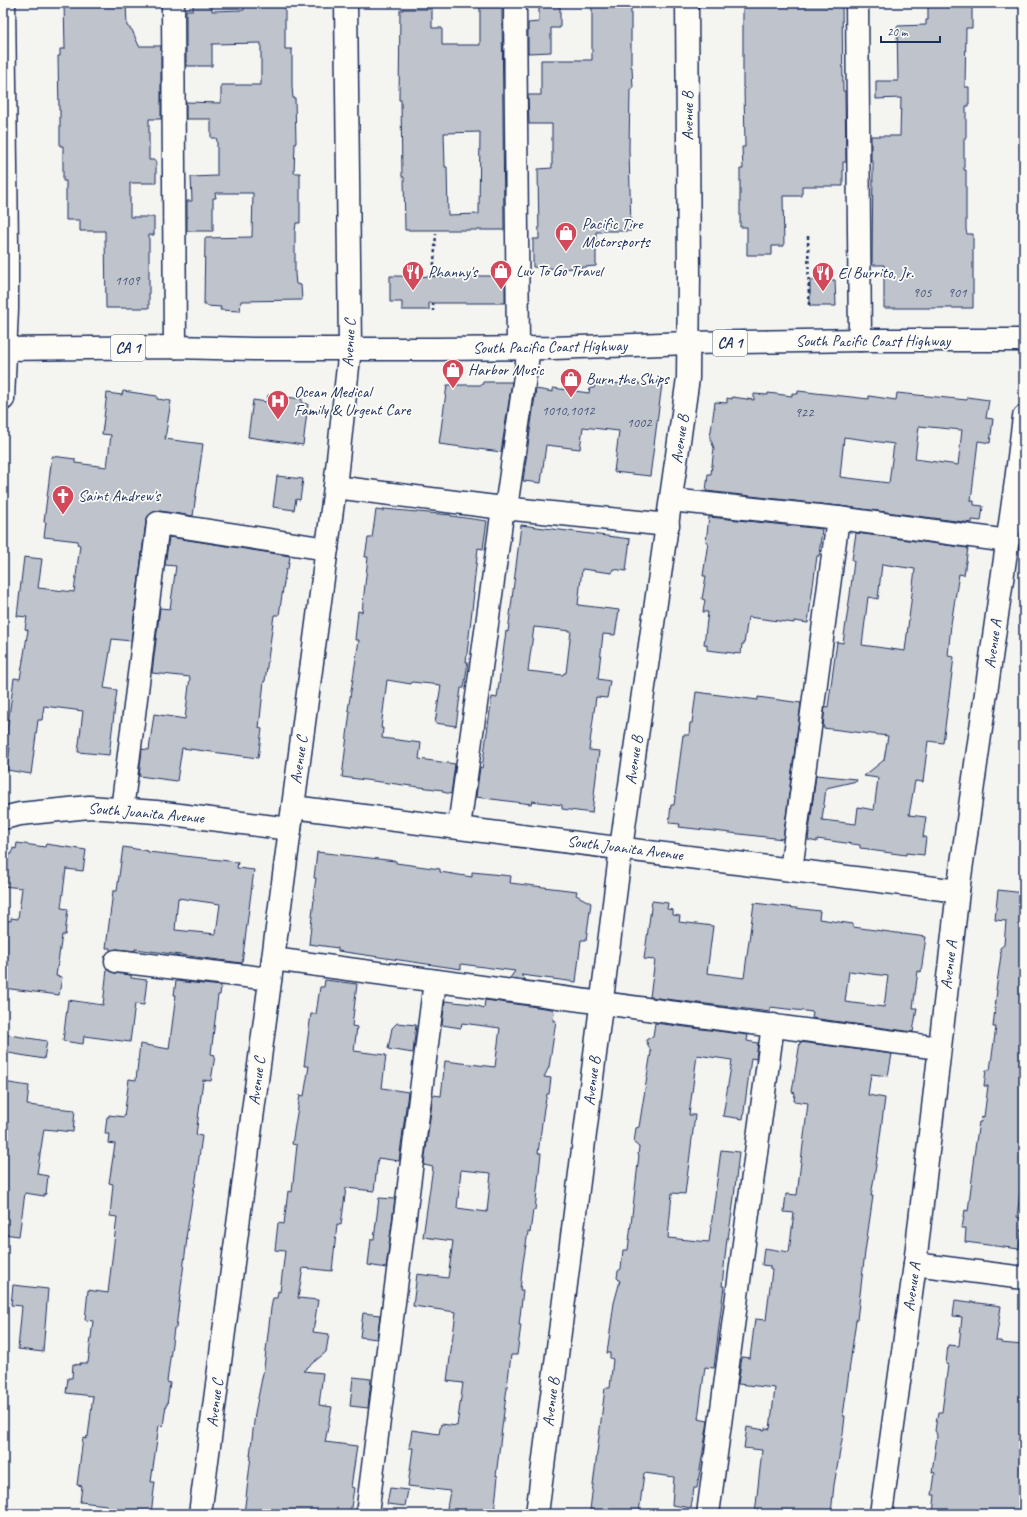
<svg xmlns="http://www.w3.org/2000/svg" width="1027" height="1517" font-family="Caveat,sans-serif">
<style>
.building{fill:#bfc3cc;stroke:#1b2f5e;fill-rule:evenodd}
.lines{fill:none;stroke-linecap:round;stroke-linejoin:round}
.minor-casing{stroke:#1b2f5e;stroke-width:25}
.highway-casing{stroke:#1b2f5e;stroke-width:25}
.path{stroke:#1b2f5e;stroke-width:2.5;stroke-dasharray:3 3;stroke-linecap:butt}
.minor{stroke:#fdfcf7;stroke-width:22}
.highway{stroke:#fdfcf7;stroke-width:22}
.labels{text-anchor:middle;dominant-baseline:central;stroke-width:3.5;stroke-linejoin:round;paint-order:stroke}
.number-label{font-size:14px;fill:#44547a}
.shield{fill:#fdfcf7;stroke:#5f6c8c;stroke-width:1}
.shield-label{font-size:15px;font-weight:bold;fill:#1b2f5e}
.street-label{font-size:16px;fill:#1b2f5e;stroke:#fdfcf7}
.poi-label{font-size:16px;fill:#1b2f5e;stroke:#fdfcf7;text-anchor:start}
</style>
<rect width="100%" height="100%" fill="#f4f4f1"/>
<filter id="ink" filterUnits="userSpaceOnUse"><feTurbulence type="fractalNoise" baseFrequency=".025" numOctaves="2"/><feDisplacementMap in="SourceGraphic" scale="8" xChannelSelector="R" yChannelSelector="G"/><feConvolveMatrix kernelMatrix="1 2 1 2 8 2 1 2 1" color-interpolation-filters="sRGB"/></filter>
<g filter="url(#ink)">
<g class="building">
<path d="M64,3H126L127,26L132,30L139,46H161V119H149V160H156V183H130V217H154V235H149V308H106L105,231H80V220H66V181H63V146H60V110H59L58,56H60V49H65Z"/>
<path d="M193,3H212V11L244,10V3H285V49H292V86L293,98H295L296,143H295L294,173H300V223H296L295,231V274L296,284L301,285L302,300L241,301L240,311L220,310L221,307L207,306V305H204L205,238L252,237L253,193H215L216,198H213V231H187V201H192L191,177L217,176V141L216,138H211V119H186V102L221,103V85H261V43L212,44V66H186V10H193Z"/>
<path d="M539,3H560V28H551V52L528,53V23L539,22Z"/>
<path d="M592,3H631V67H632L633,89H630L629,149L631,231H603L602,232H596V266L562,269L533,267V239H539L538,169L552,168V124H529L528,95H541V60H592Z"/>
<path d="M743,3H842L843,91H845L846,162H843V186H802V196H783L784,246H772V255H747V227H740V169H743L742,147H745L744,88H743Z"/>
<path d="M931,3H966V5H972V28H966L965,87H969V106H966V138H964V170H966V230L967,234H973V308H884V265H872L873,161H871V136H900L901,98L876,99V81H898L897,26L926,25V20H928V7H931Z"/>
<path d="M480,7H502L504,230H405L404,177H402L401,100H399L400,10H403V9H432V28H442V45H480ZM480,132L479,214L448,215L447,167H445L444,133Z"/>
<path d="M390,276L478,277V276H505V303H429V310H402V302H390Z"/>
<path d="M810,280H835L836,306H810Z"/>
<path d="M483,382H512L501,452L439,444L447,385H482Z"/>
<path d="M639,383V384H662L650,476L614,472L619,431L583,427L580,449L546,445L541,483L523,481L536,389L553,392V388L589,393L590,388H594L595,384Z"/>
<path d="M123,391L157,396V399L171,401L165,439L203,444L193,516L160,511L153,512L148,516L146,521L131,641L112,639L104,688L117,690L109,755L78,752L83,711L44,706L42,720H38L31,774L7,770L10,748L5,747L14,678L20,679L28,630L25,629L27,617L17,616L24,557L42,559L38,588L74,592L80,545L77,544L78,541L44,537L46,522H44L52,456L75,459V463L107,467L111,435L102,434L107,393L122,395Z"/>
<path d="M798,391L869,399V396L896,400L897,393L967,400V397L989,400L986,418L993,419L990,443L978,441L971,501H974V505L983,506L981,521L972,520V523L839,506L706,491L708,474H711L714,448L710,438L715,402L727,403V398L732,399V397L754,400V394L768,395V393L792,396V393L798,394ZM919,426L962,430L958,465L915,459ZM844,437L894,444L889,483L840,477Z"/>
<path d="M268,395L302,399V403L308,404L303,445L248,437L253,400L267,402Z"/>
<path d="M277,476L303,479L300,500L296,499L294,510L273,507Z"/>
<path d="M384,509L451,515V516L487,521L483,549L478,548L473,593H474L466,662H468L464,688H461L456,726L435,723L441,685L412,682L411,684L387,680L381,728H383L382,738L421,743L419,759L455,764L451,794L443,792V790L342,777L350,711L348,710L359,640H355L358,611L362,612L368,557H365L368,538H372L376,510L383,511Z"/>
<path d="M709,517L822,529L819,556H817L808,623L794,621V623L748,617L744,644H742L741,654L707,650V645L704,644L708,612H703L705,600L702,599L706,576H703L708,542H706Z"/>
<path d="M521,525L630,539L626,571L613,569L612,573L582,569L578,605L619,610L615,635L603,634L598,679L610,681L607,698L596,697L589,750L599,751L592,813L562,809V805L532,801L531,804L476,797L480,767L482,768L492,697L497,698L506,631L508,632ZM534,627L571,631L566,673H564L563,675L528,671Z"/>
<path d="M856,533L968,548L964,575L959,574L951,624L948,656L954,657L943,743L928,741L923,782L915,781L909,815L926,817L923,837H926L924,855L906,853V855L869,850V849L860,848V845L817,839V842L808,840L816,775L856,779L857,781L826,788L822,820L856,824L858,807L874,810L878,778L864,776L884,760L888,736L823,728L825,706L828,707L837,642L843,643L850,595L854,561L852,560ZM882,564L915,569L905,651L862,645L868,597L878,599Z"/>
<path d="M169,537L290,556L288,569H286L279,615H274L265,681H264L259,728L262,729L258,758L182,748L177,781L139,776L142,749L149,750L154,714L185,719L190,677L152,673L160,608L170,609L176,566L165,565Z"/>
<path d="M696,692L758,700V697L801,703L783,839L679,827L680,824L669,823L671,805H674L683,735H689L690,723H692Z"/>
<path d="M17,843L45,847L46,844L86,850L83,871L66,869L61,908L68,909L65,935H62L56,976L62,977L59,995L3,988V920L11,921V918L18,919L22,888L3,886V857H9V854H12L13,848L16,849Z"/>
<path d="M123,847L148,851V852L238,862L237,868L254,870L242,963L135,949V951L117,949L110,951V948H106L113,891H117ZM178,898L220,904L216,934L175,930Z"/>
<path d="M317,852L396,861V863L440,869V872L472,877V872L511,876L510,883L577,891L576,895L591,903L586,940H581L576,982L521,975L526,980L510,978L515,971L461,964V969L338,951V948L309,944L314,899L313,898L316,878H314Z"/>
<path d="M998,890L1024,893V1176H1022L1017,1217L1023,1219L1019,1249L965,1242L966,1228H962L965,1210L968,1211L974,1163L973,1162L979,1122H981L982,1116L984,1117L988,1086H984L986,1070H990L996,1027H993L997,990H996L1001,955L1000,948L1004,945L1006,921L995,920Z"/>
<path d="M652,901L668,903L667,909L673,910V915L680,916L679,922L713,926L707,973L744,978L754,903L820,911L819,919L853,924V927L926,937L921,972L918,971L913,1008H917L913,1032L812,1018L813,1012L770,1007V1012L650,997L655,960L644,959ZM849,971L888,976L884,1007L845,1002Z"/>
<path d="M107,969L115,973L131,975V978L147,980L144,1005L135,1004L130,1042L84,1036L83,1044L63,1041L68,1000L103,1005Z"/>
<path d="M325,980L357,984L352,1026L357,1027L354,1051L386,1055L382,1088L408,1092L399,1161L378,1158L374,1191L346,1188L341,1225L337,1224L332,1271L303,1268L298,1298L318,1300L313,1332L329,1334L326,1352L303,1371L323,1373L319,1405L332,1407L325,1442L357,1446L351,1487L354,1488L350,1514H244L251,1456H250L255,1413L264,1368L271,1308L273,1298H277L278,1291L280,1292L285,1251L275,1250L278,1223L284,1224L288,1191L292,1192L297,1145L292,1144L300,1095L304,1096L309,1066H304L311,1014H316L320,987H324Z"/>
<path d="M176,981L221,986L220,995H218L211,1054L215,1055L211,1081L203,1080L196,1135L202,1136L195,1187H194L186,1238H187L176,1328H174L167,1382L170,1383L167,1405H166L163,1426L159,1425L151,1482H155L151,1514H106L107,1505L80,1502L82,1486L77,1485L83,1438L86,1439L87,1436L88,1437L93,1396L66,1393L68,1378H72L73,1364L80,1365V1363H88L93,1321L85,1320L88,1290L108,1293L117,1217L110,1216L113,1184L109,1183L115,1144L108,1143L109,1134H105L107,1117H109V1115L124,1117L129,1079L136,1080L140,1044L169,1049L176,995H174Z"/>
<path d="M485,1000L552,1009L554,1012L553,1021H556L549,1067L544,1077L551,1078L549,1094H547L544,1108L538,1153H541L535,1210H533L530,1233L528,1232L523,1263L520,1290H523L519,1325H521L517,1355H511L496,1476H498L494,1514H446L450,1491L408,1486L413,1448H409L412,1430L439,1434L441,1424L457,1426L463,1383L447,1381L456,1312L413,1306L417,1274L448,1278L453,1241L423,1237L433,1167L424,1165L433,1095L441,1096L445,1061L495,1067L500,1028L462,1023L461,1028L442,1025L445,1001L472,1004L484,1008ZM461,1170L491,1173L487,1212L457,1208Z"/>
<path d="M397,1023L416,1025L413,1053L388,1049L392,1028Z"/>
<path d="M655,1023L748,1035L747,1041L758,1043L756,1059L751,1058L743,1119L723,1116L732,1060L697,1055L689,1115H695L685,1194L672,1193L668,1238L709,1242L721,1150L739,1152L733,1206L728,1238H727L722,1286H724L714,1368L705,1367L698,1419L708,1421L697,1488H694L691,1508L672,1505L674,1477L644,1473L639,1513L626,1512L625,1514H614L590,1510L605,1388H610L613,1359L610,1358V1353H607L614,1303L620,1281L617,1278L618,1271L621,1269L623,1250H628L639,1155H638L639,1147L634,1143L636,1128L639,1127L651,1052L646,1040L653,1036Z"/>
<path d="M3,1034L47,1041L44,1059L3,1052Z"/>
<path d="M800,1042L892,1054L888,1076L871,1074L868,1095L885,1098L878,1153L871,1196H873L865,1252L857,1320H856L843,1416H845L843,1434L834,1485L831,1514H755L762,1450L744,1448L747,1427L765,1430V1428L770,1429L775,1388L738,1384L742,1357L750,1358L755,1319L766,1320L772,1270L770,1269V1266L762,1265L764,1248L789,1252L794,1213L784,1212L786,1194L797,1195L808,1103L794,1101L795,1093L792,1092Z"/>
<path d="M3,1082L29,1086L27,1105L75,1110L73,1132L44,1129L37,1174L48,1176L46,1194H44V1196L25,1193L19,1236L3,1234Z"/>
<path d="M379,1198L395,1199L386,1268L368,1265L371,1239H374Z"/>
<path d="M13,1285L48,1289L43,1352L18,1349L22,1306L11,1305Z"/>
<path d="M955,1300L1001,1306L996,1341H1001V1343L1022,1345V1348H1024V1514H933L935,1495H932L935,1473L932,1472L937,1436L936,1432L935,1431L937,1417L938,1418L939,1412H942L948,1365L946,1364L948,1345L959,1346L962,1317L953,1316Z"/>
<path d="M363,1313L380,1315L377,1339L360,1337Z"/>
<path d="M353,1377L371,1379L368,1408L350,1406Z"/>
<path d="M390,1488L408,1490L405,1506L387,1504Z"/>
</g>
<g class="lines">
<g class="minor-casing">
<g id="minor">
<path d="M173,3L175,347"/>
<path d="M515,3L518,348"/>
<path d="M857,3L860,340"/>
<path d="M3,399L7,309V247L4,3"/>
<path d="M335,487L503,508L668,525"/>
<path d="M671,500L838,518L1008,541"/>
<path d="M506,508L529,348"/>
<path d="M293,807L958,891"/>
<path d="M122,810L158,523L327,549"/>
<path d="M3,818L20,814L89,807L156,812L290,829"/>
<path d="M459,827L503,508"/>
<path d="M791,870L838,518"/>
<path d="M273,959L939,1048"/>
<path d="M116,961L270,979"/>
<path d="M915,1264L1024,1278"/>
<path d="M200,1514L335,487L350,348L346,3"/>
<path d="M367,1514L435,981"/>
<path d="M537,1514L621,848L688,378L689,275L687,3"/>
<path d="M708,1514L773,1025"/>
<path d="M881,1514L915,1264L958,891L1016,481L1024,417"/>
</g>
</g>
<g class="highway-casing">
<path id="highway" d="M3,349L175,347L253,349H436L553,348L689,343L860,340H1024"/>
</g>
<g class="path">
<path d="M808,236L809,305"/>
<path d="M433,277L436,234"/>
<path d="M433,303V311"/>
</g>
<use href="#minor" class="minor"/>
<use href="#highway" class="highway"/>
</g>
</g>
<defs>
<g id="shop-pin" transform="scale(1.15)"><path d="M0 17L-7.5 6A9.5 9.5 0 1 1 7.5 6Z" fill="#d1495b" stroke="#fdfcf7"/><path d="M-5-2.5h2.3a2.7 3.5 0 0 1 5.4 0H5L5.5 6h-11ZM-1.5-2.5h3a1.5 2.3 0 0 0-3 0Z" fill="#fff"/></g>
<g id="restaurant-pin" transform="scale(1.15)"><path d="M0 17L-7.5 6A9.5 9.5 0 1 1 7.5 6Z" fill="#d1495b" stroke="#fdfcf7"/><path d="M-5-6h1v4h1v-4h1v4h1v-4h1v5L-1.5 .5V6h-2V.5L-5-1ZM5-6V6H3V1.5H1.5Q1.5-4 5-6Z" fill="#fff"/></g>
<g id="hospital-pin" transform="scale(1.15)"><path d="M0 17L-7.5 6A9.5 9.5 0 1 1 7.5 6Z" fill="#d1495b" stroke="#fdfcf7"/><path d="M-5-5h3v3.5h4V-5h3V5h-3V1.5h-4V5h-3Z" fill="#fff"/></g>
<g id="church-pin" transform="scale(1.15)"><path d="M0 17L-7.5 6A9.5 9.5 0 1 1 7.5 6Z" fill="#d1495b" stroke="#fdfcf7"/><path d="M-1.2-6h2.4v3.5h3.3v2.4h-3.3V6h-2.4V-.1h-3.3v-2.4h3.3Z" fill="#fff"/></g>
</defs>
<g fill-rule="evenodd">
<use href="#shop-pin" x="566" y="233"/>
<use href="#shop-pin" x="501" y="271"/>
<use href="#restaurant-pin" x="413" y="272"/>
<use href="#restaurant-pin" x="823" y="273"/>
<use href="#shop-pin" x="453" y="370"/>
<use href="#shop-pin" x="571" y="379"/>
<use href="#hospital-pin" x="278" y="401"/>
<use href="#church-pin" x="63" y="496"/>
</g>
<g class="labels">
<g class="number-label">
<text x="127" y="280">1109</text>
<text x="922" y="292">905</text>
<text x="957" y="292">901</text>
<text x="568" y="410">1010,1012</text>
<text x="804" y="412">922</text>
<text x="639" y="422">1002</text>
</g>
<g class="shield">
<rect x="713" y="330" width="34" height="26" rx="3"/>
<rect x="111" y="335" width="34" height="26" rx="3"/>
</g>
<g class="shield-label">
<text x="730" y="343">CA 1</text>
<text x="128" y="348">CA 1</text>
</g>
<g class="street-label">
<text transform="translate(688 116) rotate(-90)">Avenue B</text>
<text x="873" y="341">South Pacific Coast Highway</text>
<text transform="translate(349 343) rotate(-87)">Avenue C</text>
<text transform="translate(550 347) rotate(-1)">South Pacific Coast Highway</text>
<text transform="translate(680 439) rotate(-82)">Avenue B</text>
<text transform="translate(993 644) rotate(-82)">Avenue A</text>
<text transform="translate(299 760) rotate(-82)">Avenue C</text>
<text transform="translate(634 760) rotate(-82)">Avenue B</text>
<text transform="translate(146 813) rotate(5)">South Juanita Avenue</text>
<text transform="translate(625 848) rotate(7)">South Juanita Avenue</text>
<text transform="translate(949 965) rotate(-83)">Avenue A</text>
<text transform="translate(257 1081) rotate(-83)">Avenue C</text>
<text transform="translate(592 1081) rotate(-83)">Avenue B</text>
<text transform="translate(912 1287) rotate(-82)">Avenue A</text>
<text transform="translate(551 1402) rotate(-83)">Avenue B</text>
<text transform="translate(215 1403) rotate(-83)">Avenue C</text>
</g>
<g class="poi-label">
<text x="582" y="224">Pacific Tire<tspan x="582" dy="18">Motorsports</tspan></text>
<text x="516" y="271">Luv To Go Travel</text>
<text x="428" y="272">Phanny's</text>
<text x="838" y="273">El Burrito, Jr.</text>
<text x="468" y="370">Harbor Music</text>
<text x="586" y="379">Burn the Ships</text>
<text x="294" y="392">Ocean Medical<tspan x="294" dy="18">Family &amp; Urgent Care</tspan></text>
<text x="78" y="496">Saint Andrew's</text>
</g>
</g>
<rect width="1027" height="1517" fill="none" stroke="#fdfcf7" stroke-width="16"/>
<rect x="8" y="8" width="1011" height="1501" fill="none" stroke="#1b2f5e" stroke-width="1.5" filter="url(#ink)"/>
<path d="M881 36v6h59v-6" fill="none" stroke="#1b2f5e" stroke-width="2"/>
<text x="887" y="36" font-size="12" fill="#1b2f5e" stroke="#fdfcf7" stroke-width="3" paint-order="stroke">20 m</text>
</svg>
